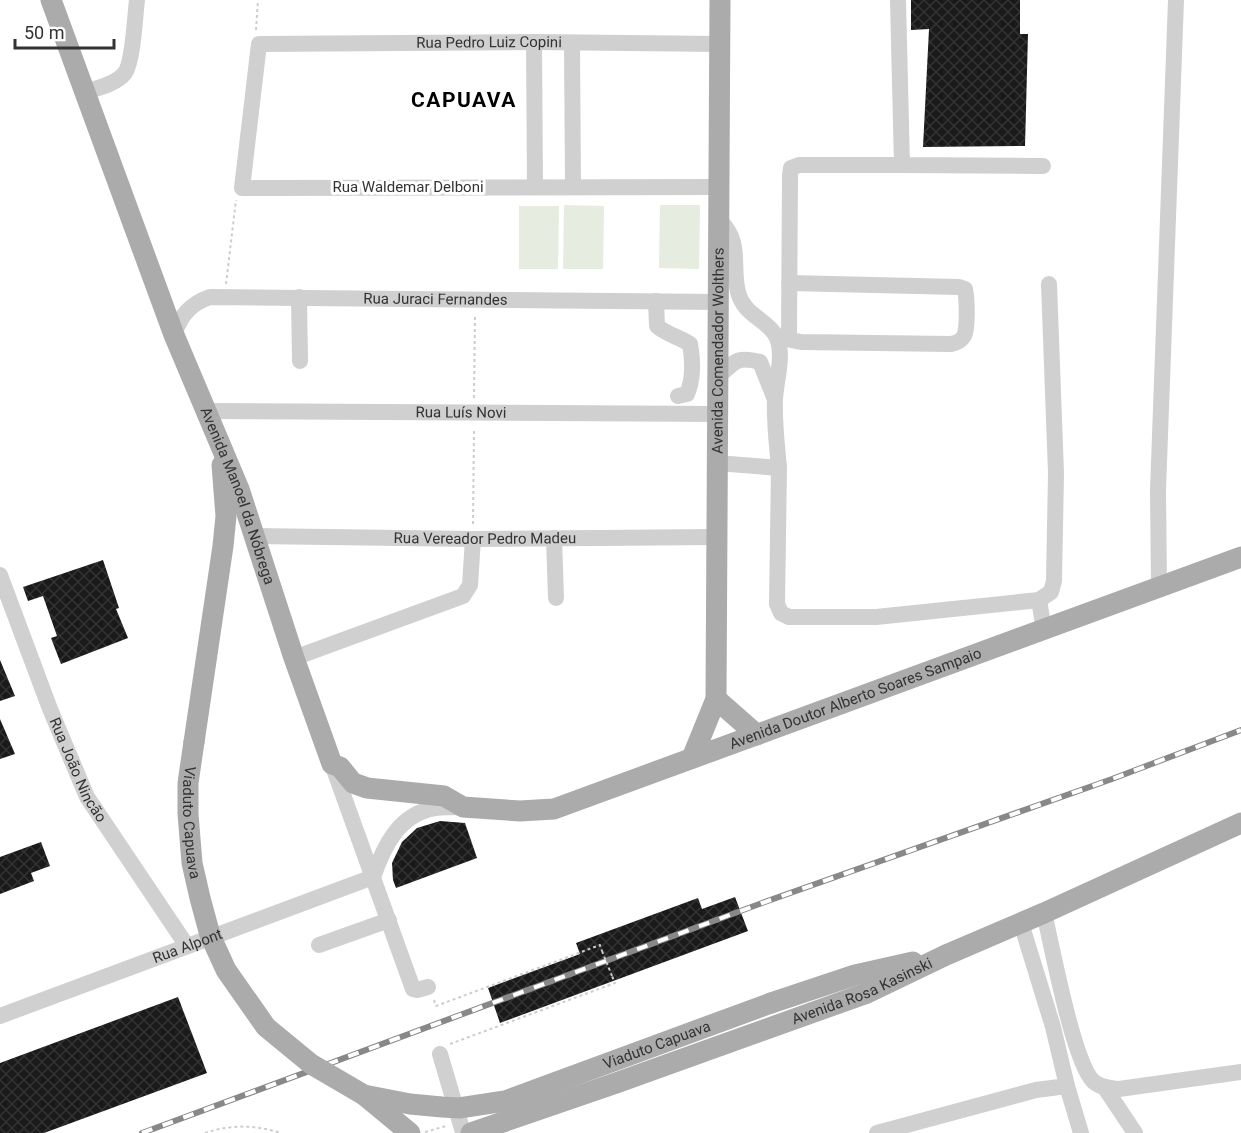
<svg xmlns="http://www.w3.org/2000/svg" width="1241" height="1133" font-family="Roboto,sans-serif">
<style>
.green{fill:#e6ecdf}
.building{fill:url(#building-cross-hatch)}
.lines{fill:none;stroke-linecap:round;stroke-linejoin:round}
.path{stroke:#cdcdcd;stroke-width:2;stroke-dasharray:3 3;stroke-linecap:butt}
.minor{stroke:#d0d0d0;stroke-width:16}
.major{stroke:#ababab;stroke-width:21}
.rail-casing{stroke:#888;stroke-width:6}
.rail{stroke:#fff;stroke-width:4;stroke-dasharray:11;stroke-linecap:butt}
.path-bridge{stroke:#cdcdcd;stroke-width:2;stroke-dasharray:3 3;stroke-linecap:butt}
.major-bridge{stroke:#ababab;stroke-width:21}
.labels{text-anchor:middle;dominant-baseline:central;stroke-width:6;stroke-linejoin:round;paint-order:stroke}
.street-label{font-size:15px;fill:#333;stroke:#fff}
.district-label{font-size:21px;font-weight:bold;letter-spacing:1.5px;fill:#000;stroke:#fff}
</style>
<defs>
<pattern id="building-cross-hatch" width="8" height="8" patternUnits="userSpaceOnUse" patternTransform="scale(1.5)"><rect width="8" height="8" fill="#1a1a1a"/><path d="M0 0l8 8M0 8l8-8" fill="none" stroke="#333"/></pattern>
</defs>
<rect width="100%" height="100%" fill="#fff"/>
<g class="green">
<path d="M564,205L604,206L603,269H563Z"/>
<path d="M660,205H700L699,269L659,268Z"/>
<path d="M519,206H559L558,269H519Z"/>
</g>
<g class="building">
<path d="M911,0H1020V34H1028L1025,146L923,147L929,29L911,30Z"/>
<path d="M103,560L119,608L116,609L128,638L61,664L51,638L57,636L43,596L28,601L23,587Z"/>
<path d="M0,660L15,696L0,701Z"/>
<path d="M0,719L15,754L0,759Z"/>
<path d="M440,821L465,823L477,858L396,888L393,880L392,863L402,842L417,828Z"/>
<path d="M41,842L50,866L31,873L34,881L0,894V857Z"/>
<path d="M735,897L748,931L500,1023L488,988L580,954L576,943L698,898L702,909Z"/>
<path d="M178,997L207,1073L44,1133H0V1063Z"/>
</g>
<g class="lines">
<g class="path">
<path d="M256,30L258,0"/>
<path d="M226,284L236,200"/>
<path d="M474,398L475,314"/>
<path d="M473,524L474,428"/>
<path d="M434,1000L436,1006L600,945L602,951"/>
<path d="M450,1044L615,983L612,976"/>
<path d="M425,1132L446,1126"/>
<path d="M205,1133C231,1124 255,1125 281,1133"/>
</g>
<g class="minor">
<path d="M898,0L902,165L1043,166"/>
<path d="M534,42L535,187"/>
<path d="M572,44L573,187"/>
<path d="M86,92C97,88 116,84 124,74C133,65 135,15 137,0"/>
<path id="s1" d="M719,187L242,188L259,44L534,42L720,44"/>
<path d="M719,220C743,242 731,265 738,292C744,316 767,319 776,336C785,354 776,380 775,399C774,422 777,445 779,468"/>
<path d="M789,283L959,287L965,289C967,299 968,328 964,336C961,341 957,343 951,344L801,342L791,340L789,334L790,175L791,168L799,165H902"/>
<path d="M299,297L300,361"/>
<path d="M656,301L657,326C666,334 679,337 690,344C693,361 694,378 687,394L678,396"/>
<path id="s2" d="M174,335C181,315 190,304 210,297L719,302"/>
<path d="M718,377C735,361 737,356 760,362L774,397"/>
<path id="s3" d="M205,411L718,414"/>
<path d="M717,463L779,468L777,604L781,613L789,617H876L1039,600L1051,592L1054,581L1056,473L1049,284"/>
<path id="s4" d="M253,536L473,539L717,537"/>
<path d="M554,538L556,598"/>
<path id="s5" d="M0,575L50,709L87,797L187,946"/>
<path d="M1159,586L1158,490L1176,0"/>
<path d="M1039,600L1044,630"/>
<path d="M294,658L463,596L470,585L473,539"/>
<path d="M332,764L413,989L417,990L428,987"/>
<path d="M373,877C384,846 399,814 435,808C444,807 454,807 463,807"/>
<path d="M1044,913C1052,946 1073,1061 1093,1081C1100,1088 1110,1088 1119,1089L1241,1072"/>
<path d="M1021,923L1053,1027L1067,1086"/>
<path d="M319,945L389,920"/>
<path id="s6" d="M0,1016L373,877"/>
<path d="M440,1054L462,1129L467,1133"/>
<path d="M1105,1088L1135,1133"/>
<path d="M877,1133L1036,1090L1067,1086L1081,1133"/>
</g>
<g class="major">
<path id="s7" d="M51,0L174,335L239,489L294,658L332,764L340,767L353,783L367,788L444,796L463,807L520,811L554,809L1241,557"/>
<path d="M716,699L757,735"/>
<path d="M194,742L223,546L226,516L222,465"/>
<path id="s8" d="M692,758L716,699L720,0"/>
<path d="M771,1003L855,975L913,962"/>
<path d="M364,1095L410,1133"/>
<path id="s9" d="M471,1133L616,1083L867,993L946,955L1044,913L1241,823"/>
</g>
<g class="rail-casing">
<path id="rail" d="M142,1133L762,903L1112,779L1241,730"/>
</g>
<use href="#rail" class="rail"/>
<path class="path-bridge" d="M602,951L612,976"/>
<path class="major-bridge" id="s10" d="M194,742L188,783V814L192,863L200,898L210,935L226,970L266,1027L311,1064L364,1095L410,1104L442,1107L459,1108L505,1101L771,1003"/>
</g>
<g class="labels">
<g class="street-label">
<text stroke="none"><textPath href="#s1" startOffset="852">Rua Pedro Luiz Copini</textPath></text>
<text x="408" y="187">Rua Waldemar Delboni</text>
<text stroke="none"><textPath href="#s2" startOffset="280">Rua Juraci Fernandes</textPath></text>
<text stroke="none"><textPath href="#s8" startOffset="412">Avenida Comendador Wolthers</textPath></text>
<text stroke="none"><textPath href="#s3" startOffset="256">Rua Luís Novi</textPath></text>
<text stroke="none"><textPath href="#s7" startOffset="530">Avenida Manoel da Nóbrega</textPath></text>
<text stroke="none"><textPath href="#s4" startOffset="232">Rua Vereador Pedro Madeu</textPath></text>
<text stroke="none"><textPath href="#s7" startOffset="1370">Avenida Doutor Alberto Soares Sampaio</textPath></text>
<text stroke="none"><textPath href="#s5" startOffset="210">Rua João Nincão</textPath></text>
<text stroke="none"><textPath href="#s10" startOffset="81">Viaduto Capuava</textPath></text>
<text stroke="none"><textPath href="#s6" startOffset="200">Rua Alpont</textPath></text>
<text stroke="none"><textPath href="#s9" startOffset="416">Avenida Rosa Kasinski</textPath></text>
<text stroke="none"><textPath href="#s10" startOffset="728">Viaduto Capuava</textPath></text>
</g>
<g class="district-label">
<text x="464" y="100">CAPUAVA</text>
</g>
</g>
<path d="M15 39v9h99v-9" fill="none" stroke="#333333" stroke-width="3"/>
<text x="24" y="39" font-size="18" fill="#333333" stroke="#ffffff" stroke-width="4.5" paint-order="stroke">50 m</text>
</svg>
